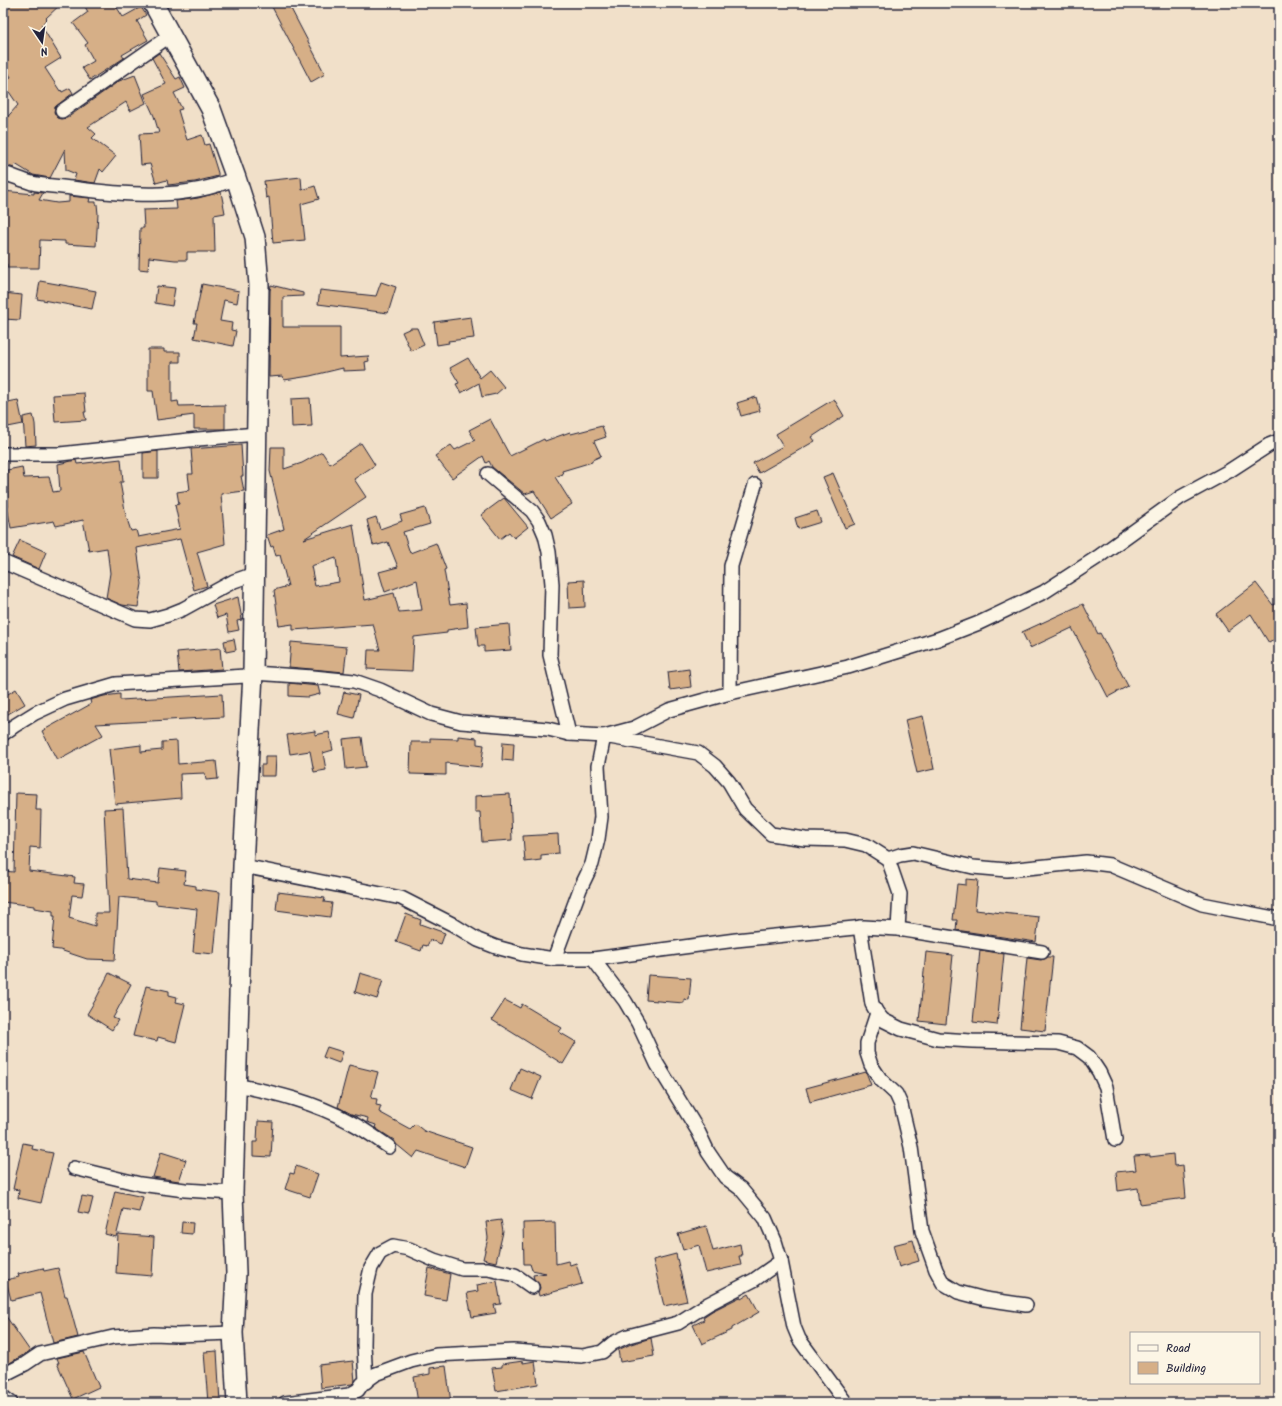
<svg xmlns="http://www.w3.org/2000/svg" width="1282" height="1406" font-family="Kalam,sans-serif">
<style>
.building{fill:#d6af87;stroke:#22223b;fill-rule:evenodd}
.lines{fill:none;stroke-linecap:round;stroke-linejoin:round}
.street-casing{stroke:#22223b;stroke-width:16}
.secondary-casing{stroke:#22223b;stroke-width:22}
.street{stroke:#fcf5e5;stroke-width:13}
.secondary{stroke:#fcf5e5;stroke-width:19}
</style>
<rect width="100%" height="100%" fill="#f1e0c9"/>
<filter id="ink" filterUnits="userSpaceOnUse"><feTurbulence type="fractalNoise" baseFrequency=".025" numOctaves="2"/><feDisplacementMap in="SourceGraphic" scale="8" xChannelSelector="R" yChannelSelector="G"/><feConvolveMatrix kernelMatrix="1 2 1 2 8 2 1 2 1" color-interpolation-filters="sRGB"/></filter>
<g filter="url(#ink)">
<g class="building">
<path d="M3,3H62L46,18L47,19L41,25L61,58L45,68L60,91L61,90L62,92L70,88L73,93L55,107L54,112L58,118L62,119L67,118L119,81L135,75L146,103L130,111L126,102L88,127L96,134L92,138L116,156L103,172L100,169L95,183L74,180L76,174L66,170L65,149L50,178L33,175L15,164L14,168L3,164V122L18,105L3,83V81L11,77L3,64Z"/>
<path d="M83,3H114L123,17L141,7L146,15L137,21L148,40L122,55L124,58L90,80L82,68L94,61L85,45L88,43L73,23L88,12Z"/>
<path d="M270,3H288L325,74L311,82Z"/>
<path d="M159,53L176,79L180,77L185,88L174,93L182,109L178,110L187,140L202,135L205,145L209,144L218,173V176L195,182L168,185L167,180L156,183L150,164L141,165L139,134L159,133L154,116L144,94L166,84L152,58Z"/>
<path d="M301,177L302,190L315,186L319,199L301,204L305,240L273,243L269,197L266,198L264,181Z"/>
<path d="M3,191L34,194V192L43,193L39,200L57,203L69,202V196L90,198L89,202H96V204H97L98,214L96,246L65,244V241L40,240L39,268H7V264H3Z"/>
<path d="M221,192L225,213L214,215L215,252H187V260H175L149,257L148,270L139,269L140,228H144L143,210L177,209L176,201L198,198Z"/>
<path d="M40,281L96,291L92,309L37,299Z"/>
<path d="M381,282L396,287L388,313L318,304L320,290L376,296Z"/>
<path d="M202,284L239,291L237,303L224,300L220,321L232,323L231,330L236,331L233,346L194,338L197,323H194Z"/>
<path d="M271,285L303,293V296L283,297V327H340V358L368,356L369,361L365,362L366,370L343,371V368L310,376L284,380L283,376L269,377L270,291Z"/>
<path d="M157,286L175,288L172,306L155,303Z"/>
<path d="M3,293L22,295L20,320L3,319Z"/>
<path d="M471,317L474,338L448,341L449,343L437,345L434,322Z"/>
<path d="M411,328H417L424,345L411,351L402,332Z"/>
<path d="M148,349H164V352H180V362H172V402L178,401L179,406L225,405V429H194V415L157,420L153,391H148Z"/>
<path d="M468,358L480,378L490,370L504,387L496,394L482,397L479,383L461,393L456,384L459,383L450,368Z"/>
<path d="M84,393L86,412H84L86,420L55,422L53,395Z"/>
<path d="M756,397L760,411L741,416L737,403Z"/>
<path d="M310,398L312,426L292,427L291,399Z"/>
<path d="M834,399L844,416L812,437L815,441L759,473L753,463L783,446L776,434Z"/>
<path d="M18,400L23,424L3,428V403Z"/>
<path d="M33,415L35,424L36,445L25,446L23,417Z"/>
<path d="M490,419L510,456L544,439L545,441L570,432L571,434L602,426L606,437L594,441L601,456L592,460V462L562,471L563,474L555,477L572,504L551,518L534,491L525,494L492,467L489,461L486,463L483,456L452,478L435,456L451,445L455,450L475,440L469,430Z"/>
<path d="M361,443L375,465L354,479L366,497L304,539L353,524L365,600L394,593L399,612L422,610L417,580L385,592L379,572L398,567L388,542L378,545V544L373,545L367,520L376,517L380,529L402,521L400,515L425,508L430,524L403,532L410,553L436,543L446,569L444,570L450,605L466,603L468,627L447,630V633L414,637L412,671L367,669L368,650H380L373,624L293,630V624L279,626L274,590L288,586L280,555L276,556L273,546L271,547L267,535L284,529L270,471L271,447H284V469L302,463L322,452L330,464ZM336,558L339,582L315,586L311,566Z"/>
<path d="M241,445L243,476H241L244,491L221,494L225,544L197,552L207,586L194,590L180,539L137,548L142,584L138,607L122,605L106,598L110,573L107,548L89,551L83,520L56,526L54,521L11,528L7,507H8L7,470L22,467L24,478L49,477L53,492L60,491L58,464L76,460L77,464L121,459L123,482H120L126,516L131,531L136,530L138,537L180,529L175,505L179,504L177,492L190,490L188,474H193L191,449Z"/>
<path d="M158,451V478H143V453Z"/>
<path d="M833,473L855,524L845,528L823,477Z"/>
<path d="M504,498L528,527L514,538L509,532L500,539L481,515Z"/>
<path d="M817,511L821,522L798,529L795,518Z"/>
<path d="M20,540L46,552L39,569L12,557Z"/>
<path d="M584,580L585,607L569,608L568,581Z"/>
<path d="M1256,583L1273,605L1275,604L1279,611V637L1269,643L1251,614L1228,631L1216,614Z"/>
<path d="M238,597L242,620L237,621L239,630L229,632L226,615L217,618L213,605Z"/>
<path d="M1083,604L1098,634L1100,633L1128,686L1108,697L1072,628L1030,648L1022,632Z"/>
<path d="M509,624L511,650L484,652V646H478L476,627Z"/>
<path d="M234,639L236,650L226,652L224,641Z"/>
<path d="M291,642L347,647L344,672L289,667Z"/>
<path d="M220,648L222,669L179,672L177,652Z"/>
<path d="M689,669L691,687L670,690L668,672Z"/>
<path d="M289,683L318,686L320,694L308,697L289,696Z"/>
<path d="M16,689L25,704L3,717V697Z"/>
<path d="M344,692L359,695L354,718L338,714Z"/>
<path d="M120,694V700L222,694L223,717L96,724L103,735L57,760L42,731L91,704L90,700L104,696Z"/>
<path d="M923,716L934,769L917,773L905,720Z"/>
<path d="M315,731V735L329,732L333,750L323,753L326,770L314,772L310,751L290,754L287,735Z"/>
<path d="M458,736L477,738V744L484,745L481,767L446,763V775L410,774L411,742H430V738L458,739Z"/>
<path d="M362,737L366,767L346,769L343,739Z"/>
<path d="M177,741L178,764L216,761L218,779L206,780L205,773L180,774L181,798L115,804L109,749L141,745V752L162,750V742Z"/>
<path d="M503,742L514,743L513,761L502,760Z"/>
<path d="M265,756H276L275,776H261V765H265Z"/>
<path d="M16,793L37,794L36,810H41L40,848L30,847L29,871L75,877L74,883L84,884L82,896L72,895L69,918L95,926V913H109L104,809L123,808L127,879L158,883L160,868L186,871L184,884L196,886V889L220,892L214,954L193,952L197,909L156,904V901L119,897L115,960L87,959L60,950L52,949L55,916H53V911L34,908V906L3,902V871L14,872Z"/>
<path d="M510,794L512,840L482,842L480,812H475V796Z"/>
<path d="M558,834L559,853L541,855V860L525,862L523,836Z"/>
<path d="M966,879L978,880L975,910L1039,917L1036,942L956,930L957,920H953L957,884L966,885Z"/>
<path d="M278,892L325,898L324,902L332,903L330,917L276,910Z"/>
<path d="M406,914L421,920L420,924L445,933L441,944L430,940L427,946L423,945L421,951L396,942Z"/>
<path d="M980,950L1004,954L997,1025L973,1022Z"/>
<path d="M926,952L953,955L946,1024L919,1021Z"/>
<path d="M1048,957H1053L1045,1031L1020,1028L1027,958L1041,960Z"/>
<path d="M109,973L131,984L113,1018L118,1020L112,1030L87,1014L96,999Z"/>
<path d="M360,973L383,980L377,999L355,992Z"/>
<path d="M648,975L691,978L689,1000L684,999V1003L646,1000Z"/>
<path d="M146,986L169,991V995L177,997L176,1002L185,1004L176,1042L158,1037L157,1041L133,1036Z"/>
<path d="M505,1000L520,1008L522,1004L562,1028L559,1032L576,1042L563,1064L492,1020Z"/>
<path d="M327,1047L343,1052L339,1063L323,1057Z"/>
<path d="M349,1065L378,1072L371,1098L377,1099L376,1105L381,1106L379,1112L410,1129L415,1124L424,1131L472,1147L465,1167L418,1151L413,1158L396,1144L394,1140L375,1128L376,1125L367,1122L368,1118L351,1114L338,1107Z"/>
<path d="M520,1068L541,1077L532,1099L511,1090Z"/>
<path d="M866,1072L871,1085L810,1102L806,1088Z"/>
<path d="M258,1121L273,1122L271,1157L253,1156V1142H257Z"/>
<path d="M23,1143L33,1145L32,1149L53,1153L41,1203L18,1198L19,1190L13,1189Z"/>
<path d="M161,1152L186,1160L179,1181L153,1177Z"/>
<path d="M1173,1154L1174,1166L1183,1165L1186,1198L1140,1204L1138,1188L1118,1191L1116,1172L1136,1170L1134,1156L1150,1155V1157Z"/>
<path d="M296,1166L318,1174L310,1197L285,1189L290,1173L294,1174Z"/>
<path d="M115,1191L143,1197L139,1212L123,1209L116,1237L105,1234Z"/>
<path d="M82,1196L93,1198L89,1214L78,1212Z"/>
<path d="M501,1220L503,1232L496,1262L483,1259L488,1238L486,1222Z"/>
<path d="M182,1222L193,1223L192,1234L181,1233Z"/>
<path d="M555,1222L556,1264L568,1261L570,1265L576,1263L582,1284L539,1296L538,1292L540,1288L539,1284L534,1279L533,1275L546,1273L532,1270L530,1264H524L523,1223Z"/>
<path d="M706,1226L713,1251L740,1244L742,1256H739L741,1265L706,1273L699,1245L683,1250L678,1234Z"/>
<path d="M118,1234L154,1237L152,1276L116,1273Z"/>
<path d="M913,1240L919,1261L899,1267L893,1245Z"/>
<path d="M676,1254L687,1301L664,1306L653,1260Z"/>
<path d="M43,1268L44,1271L58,1268L65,1296H67L78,1337L53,1343L40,1293L11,1300L6,1280L19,1277L18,1274Z"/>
<path d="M429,1268L450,1274L446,1300L424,1296Z"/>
<path d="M497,1281L501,1304L494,1305L496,1313L472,1317L467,1293L478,1291L477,1285Z"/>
<path d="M749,1294L759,1312L732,1328V1330L702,1344L693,1325L704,1320L703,1317L712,1311L740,1297L741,1299Z"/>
<path d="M3,1312L30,1351L8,1364L3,1357Z"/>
<path d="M651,1338L654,1356L620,1362L618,1350L631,1344Z"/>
<path d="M217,1351L220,1403H208L204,1352Z"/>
<path d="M84,1352L99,1387L73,1399L57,1363H59L57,1358Z"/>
<path d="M353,1361L355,1381L352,1384L321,1388L319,1365Z"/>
<path d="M523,1361V1363L535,1361L538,1384L496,1391L492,1368L502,1367V1364Z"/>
<path d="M446,1366L451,1403H418L414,1377L430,1374V1368Z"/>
</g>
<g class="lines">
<g class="street-casing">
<g id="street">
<path d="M62,111L171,35"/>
<path d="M3,173C13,176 22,180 32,183C44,186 58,186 71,188C124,195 185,201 236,178"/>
<path d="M3,454H60L198,439L257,434"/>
<path d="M488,474L532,511L539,521L545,535L549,552L552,584L550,655L569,734"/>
<path d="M3,562L135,619L150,620L168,615L183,609L234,581L254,574"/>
<path d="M730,693L731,566L755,485"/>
<path d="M3,734L14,726L35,713L65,699L116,684L246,676L253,673L313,677L354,681L380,690L431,714L461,722L548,729L569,734L604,736L634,728L669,710L730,693L848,667L938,639L979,623L1044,592L1098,557L1181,497L1229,471L1269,445L1279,441"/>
<path d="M888,859L900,855L913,853L973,867L1007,870L1086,862L1110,865L1202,904L1279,919"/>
<path d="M243,866L401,898L452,924L478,940L496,947L522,954L554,959H593L736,940L864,927L898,929L1042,952"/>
<path d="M860,927L872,1004L877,1013L883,1020L901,1029L938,1039L972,1041L1058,1043L1077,1048L1089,1057L1099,1072L1106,1087L1115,1140"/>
<path d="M554,959L580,889L592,864L598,839L601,817L598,766L604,736L698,753L715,766L729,782L745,809L771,834L805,839L845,840L866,845L888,859L900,894L898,929"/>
<path d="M593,959L625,1001L638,1023L657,1064L698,1131L708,1152L725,1177L741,1189L765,1218L775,1241L781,1261L794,1327L799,1339L846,1403"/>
<path d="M877,1013L867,1043V1053L871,1065L881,1080L896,1094L901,1105L911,1147L922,1231L936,1270L943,1283L958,1292L985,1299L1026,1305"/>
<path d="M236,1085C276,1093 314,1102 350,1122C364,1129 376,1138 389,1147"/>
<path d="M74,1168L140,1184L185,1190L233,1193"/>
<path d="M3,1375L25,1364L40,1354L113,1337L154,1334L177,1335L233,1333"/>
<path d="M366,1382L364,1345L365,1294L371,1268L380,1253L393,1246L409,1249L434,1260L462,1269H488L515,1275L532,1287"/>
<path d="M3,1397L11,1403"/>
<path d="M285,1403L349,1395L358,1390L362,1384L376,1374L411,1361L436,1355L514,1351L582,1356L602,1352L613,1343L628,1336L678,1323L708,1304L754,1280L781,1261"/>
</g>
</g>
<g class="secondary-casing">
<path id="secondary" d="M153,3L211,109L236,178L255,237L259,285L253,673L243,866L233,1193L236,1273L233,1333L237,1403"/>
</g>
<use href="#street" class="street"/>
<use href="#secondary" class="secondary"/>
</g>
</g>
<rect width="1282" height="1406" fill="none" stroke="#fcf5e5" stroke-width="16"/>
<rect x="8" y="8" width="1266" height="1390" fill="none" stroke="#22223b" stroke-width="1.5" filter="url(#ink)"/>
<rect x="1130" y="1332" width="130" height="52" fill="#fcf5e5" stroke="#a5a1a1"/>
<rect x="1138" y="1345" width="20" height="6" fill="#fcf5e5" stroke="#a5a1a1"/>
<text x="1166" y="1352" font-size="12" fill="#22223b">Road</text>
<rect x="1138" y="1362" width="20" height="12" fill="#d6af87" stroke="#a5a1a1"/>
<text x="1166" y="1372" font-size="12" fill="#22223b">Building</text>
<g transform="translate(42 42) rotate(167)" stroke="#fcf5e5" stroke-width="3" paint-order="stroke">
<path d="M0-3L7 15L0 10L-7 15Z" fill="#22223b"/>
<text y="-6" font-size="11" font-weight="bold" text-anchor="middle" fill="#22223b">N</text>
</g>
</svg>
